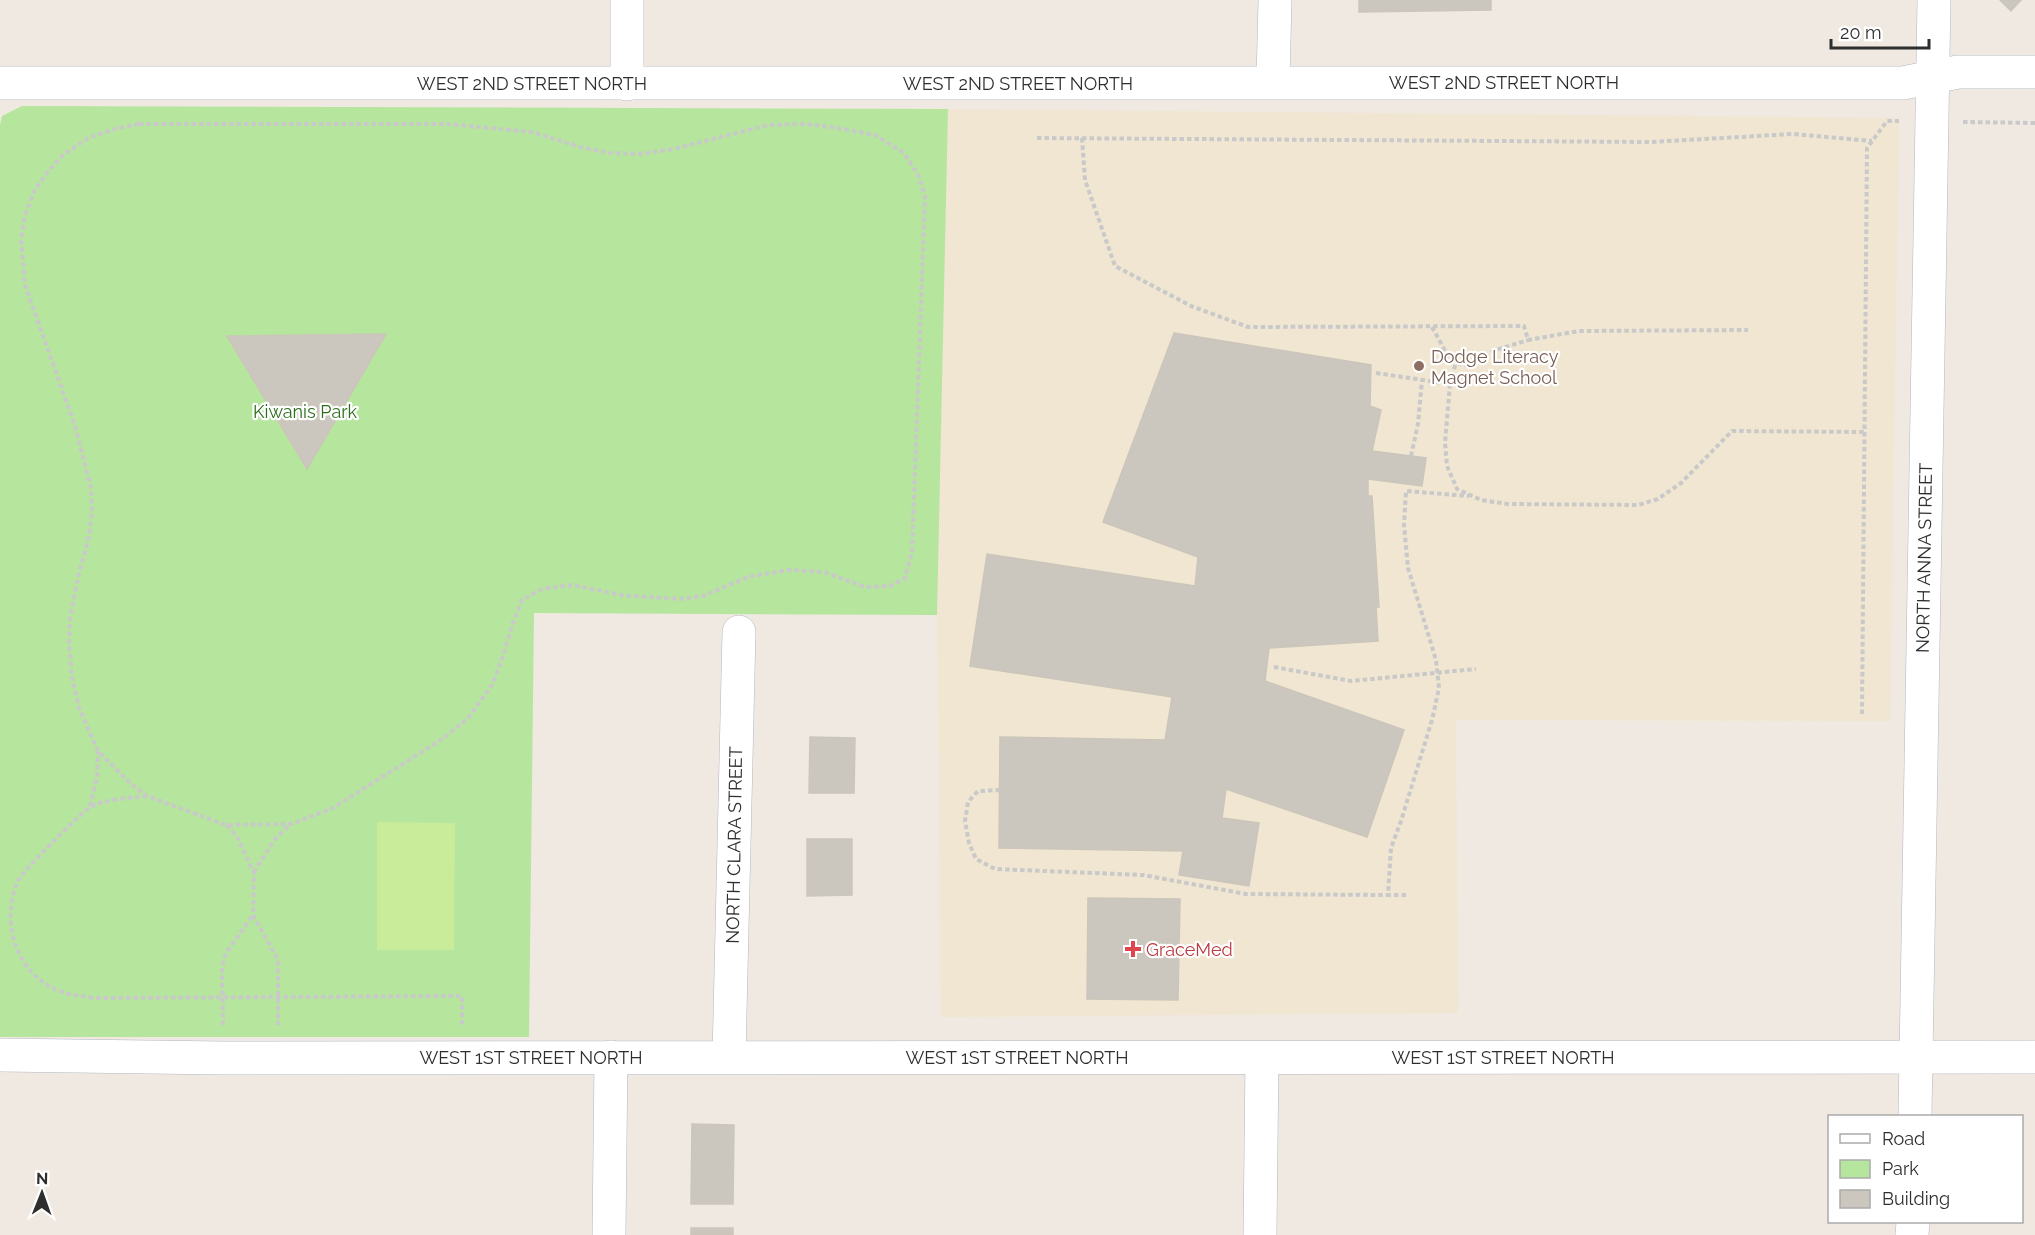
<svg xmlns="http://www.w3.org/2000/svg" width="2035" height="1235" font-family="Raleway,sans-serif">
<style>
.education{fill:#f0e6d1}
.green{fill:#b6e59e}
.pitch{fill:#c9ec9a}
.building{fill:#cbc7bf;stroke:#cbc5ba;stroke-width:1.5}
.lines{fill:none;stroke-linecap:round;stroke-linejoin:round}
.street-casing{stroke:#b4b7c1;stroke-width:34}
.secondary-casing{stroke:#b4b7c1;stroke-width:34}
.path{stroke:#c9c9c9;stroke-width:4;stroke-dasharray:4.5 3;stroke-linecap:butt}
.street{stroke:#fff;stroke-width:33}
.secondary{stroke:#fff;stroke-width:33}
.education-dot{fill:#8d6e63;stroke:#fff;stroke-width:2}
.health-dot{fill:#e0444e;stroke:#fff;stroke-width:2}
.labels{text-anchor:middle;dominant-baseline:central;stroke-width:4.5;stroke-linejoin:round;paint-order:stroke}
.street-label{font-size:18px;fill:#2e2e2e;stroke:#fff}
.education-label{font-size:18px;fill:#785e54;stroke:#fff;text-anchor:start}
.park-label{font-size:18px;fill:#2c6e1b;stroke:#fff}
.health-label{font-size:18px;fill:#be3a42;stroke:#fff;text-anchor:start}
</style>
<rect width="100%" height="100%" fill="#efe9e1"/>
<path class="education" d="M948,109L1899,118L1890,721L1456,720L1458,1013L941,1017L937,615Z"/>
<path class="green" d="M22,106L948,109L937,615L534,613L529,1037H0V125L2,116Z"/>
<path class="pitch" d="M377,822L455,823L454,950H377Z"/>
<g class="building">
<path d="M1359,0H1491V10L1359,12Z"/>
<path d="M2000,0H2021L2011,11Z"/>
<path d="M1174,333L1371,365L1370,406L1381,410L1372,451L1426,458L1422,486L1368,479V496H1372L1379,607H1376L1378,641L1269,648L1265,681L1404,730L1367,837L1226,789L1222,818L1259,823L1249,886L1179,875L1183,851L999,848L1000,737L1165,740L1172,697L970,666L987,554L1195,586L1198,557L1103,522Z"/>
<path d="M386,334L307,469L227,336Z"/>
<path d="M810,737L855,738L854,793H809Z"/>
<path d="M807,839H852V895L807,896Z"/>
<path d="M1088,898L1180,899L1178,1000L1087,999Z"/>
<path d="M692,1124L734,1125L733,1204H691Z"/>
<rect x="691" y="1228" width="42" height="7"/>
</g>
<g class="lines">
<g class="street-casing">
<g id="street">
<path d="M1273,82L1275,0"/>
<path d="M627,84V0"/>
<path d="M0,1055L223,1058L2035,1057"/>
<path d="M729,1057L739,632"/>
<path d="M1915,1116L1934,0"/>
<path d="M609,1235L611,1057"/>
<path d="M1260,1235L1262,1058"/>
<path d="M1912,1235L1913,1222"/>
</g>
</g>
<g class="secondary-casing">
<path id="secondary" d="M0,83H1903L1958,72H2035"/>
</g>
<g class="path">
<path d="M1963,122L2035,123"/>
<path d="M139,124H447L532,132L580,147L609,153L639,154L674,149L768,125L806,124L838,128L875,135L904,153L919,176L925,196L912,552L905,578L890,586L865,587L824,572L788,570L748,577L703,596L680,599L621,595L572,585L542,589L522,600L513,623L503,656L492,685L468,718L444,738L333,808L291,824L226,825L147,796L131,784L98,751L79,708L72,678L69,645L70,618L78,577L89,537L92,511L91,488L75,426L25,285L21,240L25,215L35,190L47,173L64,154L90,137L118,128Z"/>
<path d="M1037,138L1651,142L1793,134L1872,141"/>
<path d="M1082,138L1085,180L1115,266L1191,306L1248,327L1524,326L1528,340L1579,331L1748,330"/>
<path d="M1432,327L1449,358L1464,366L1496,350L1528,340"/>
<path d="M1376,373L1450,384L1456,362"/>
<path d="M1450,384L1445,443L1447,466L1457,489L1481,500L1508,504L1638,505L1658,499L1681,483L1732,431L1864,432"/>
<path d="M1411,456L1418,424L1422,380"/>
<path d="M1274,667L1351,681L1476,669"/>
<path d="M1862,714L1867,148L1887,121H1899"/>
<path d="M1000,790L978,791L968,802L965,821L969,843L976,859L995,869L1143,875L1246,894L1388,895"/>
<path d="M147,796C131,798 102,799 89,808C81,813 22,872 19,879C0,918 14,970 55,989C67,995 81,996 95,998L462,996V1027"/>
<path d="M90,806L97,778L98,752"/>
<path d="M227,825L237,837L254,873L253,915L278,960V1025"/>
<path d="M254,872L275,839L291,824"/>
<path d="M1406,895H1388L1391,848L1401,821L1432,720L1439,688L1436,660L1408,568L1404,525L1406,491L1469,496"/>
<path d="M223,1025L222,967L226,953L253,915"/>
</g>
<use href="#street" class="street"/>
<use href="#secondary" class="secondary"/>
</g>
<circle class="education-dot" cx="1419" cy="366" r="6"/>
<path class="health-dot" d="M1130 940h6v6h6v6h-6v6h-6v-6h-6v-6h6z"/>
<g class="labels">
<g class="street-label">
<text x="1504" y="82">WEST 2ND STREET NORTH</text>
<text x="532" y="83">WEST 2ND STREET NORTH</text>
<text x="1018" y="83">WEST 2ND STREET NORTH</text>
<text transform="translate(1924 558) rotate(-89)">NORTH ANNA STREET</text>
<text transform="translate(734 845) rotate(-89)">NORTH CLARA STREET</text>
<text x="531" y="1057">WEST 1ST STREET NORTH</text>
<text x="1017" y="1057">WEST 1ST STREET NORTH</text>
<text x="1503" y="1057">WEST 1ST STREET NORTH</text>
</g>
<g class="education-label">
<text x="1431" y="356">Dodge Literacy<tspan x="1431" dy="21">Magnet School</tspan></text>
</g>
<g class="park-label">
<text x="305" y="411">Kiwanis Park</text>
</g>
<g class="health-label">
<text x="1146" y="949">GraceMed</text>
</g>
</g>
<rect x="1828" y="1115" width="195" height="108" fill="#ffffff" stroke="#ababab" stroke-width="1.5"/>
<rect x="1840" y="1134" width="30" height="9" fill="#ffffff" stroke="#ababab" stroke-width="1.5"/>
<text x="1882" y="1145" font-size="18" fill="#2e2e2e">Road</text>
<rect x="1840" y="1160" width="30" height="18" fill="#b6e59e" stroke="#ababab" stroke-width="1.5"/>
<text x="1882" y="1175" font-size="18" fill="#2e2e2e">Park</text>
<rect x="1840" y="1190" width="30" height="18" fill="#cbc7bf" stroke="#ababab" stroke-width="1.5"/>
<text x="1882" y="1205" font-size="18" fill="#2e2e2e">Building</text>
<g transform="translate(42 1193) rotate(1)" stroke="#ffffff" stroke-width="4.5" paint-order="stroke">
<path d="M0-4.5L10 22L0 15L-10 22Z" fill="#2e2e2e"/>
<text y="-9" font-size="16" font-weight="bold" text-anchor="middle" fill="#2e2e2e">N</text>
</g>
<path d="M1831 39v9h98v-9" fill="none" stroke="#2e2e2e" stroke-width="3"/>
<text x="1840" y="39" font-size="18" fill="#2e2e2e" stroke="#ffffff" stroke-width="4.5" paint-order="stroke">20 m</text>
</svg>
